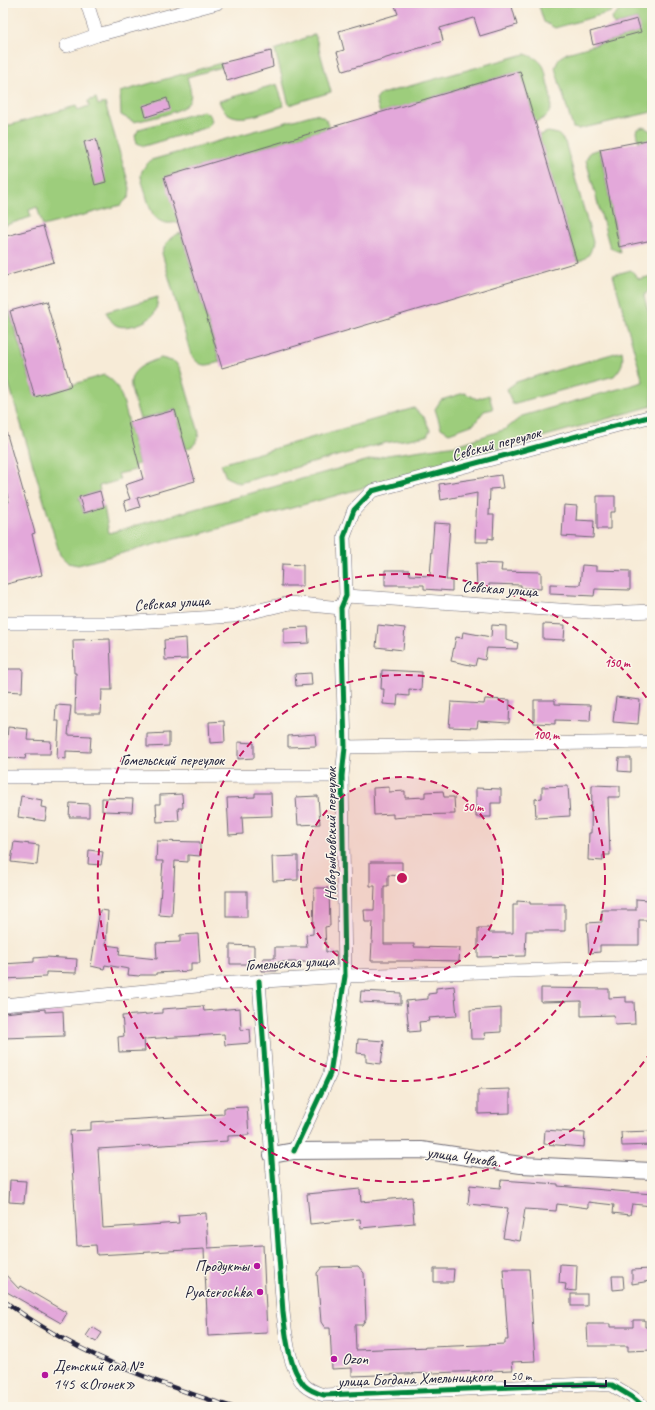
<svg xmlns="http://www.w3.org/2000/svg" width="655" height="1410" font-family="Caveat,sans-serif">
<style>
.green{fill:#9dcd7c;stroke:#60785c}
.building{fill:#e3a8da}
.lines{fill:none;stroke-linecap:round;stroke-linejoin:round}
.minor-casing{stroke:#6d6872;stroke-width:14}
.tertiary-casing{stroke:#6d6872;stroke-width:18}
.minor{stroke:#fff;stroke-width:13}
.tertiary{stroke:#fff;stroke-width:16}
.rail-casing{stroke:#22223b;stroke-width:4.5}
.rail{stroke:#fbf7ec;stroke-width:3;stroke-dasharray:9;stroke-linecap:butt}
.cycleway-casing{stroke:#fbf7ec;stroke-width:8}
.cycleway{stroke:#00873e;stroke-width:5}
.ring{fill:none;stroke:#c2185b;stroke-width:2;stroke-dasharray:7 5}
.poi-dot{fill:#b5179e;stroke:#fbf7ec;stroke-width:1.5}
.labels{text-anchor:middle;dominant-baseline:central;stroke-width:3;stroke-linejoin:round;paint-order:stroke}
.street-label{font-size:16px;fill:#22223b;stroke:#fbf7ec}
.poi-label{font-size:16px;fill:#22223b;stroke:#fbf7ec;text-anchor:end}
.centre{fill:#c2185b;stroke:#fbf7ec;stroke-width:2}
.ring-label{font-size:12px;text-anchor:middle;font-weight:bold;fill:#c2185b;stroke:#fbf7ec;stroke-width:3;stroke-linejoin:round;paint-order:stroke}
</style>
<rect width="100%" height="100%" fill="#fbf7ec"/>
<filter id="ink" filterUnits="userSpaceOnUse"><feTurbulence type="fractalNoise" baseFrequency=".025" numOctaves="2"/><feDisplacementMap in="SourceGraphic" scale="8" xChannelSelector="R" yChannelSelector="G"/><feConvolveMatrix kernelMatrix="1 2 1 2 8 2 1 2 1" color-interpolation-filters="sRGB"/></filter>
<filter id="wash" filterUnits="userSpaceOnUse"><feTurbulence type="fractalNoise" baseFrequency=".012" numOctaves="4" result="noise"/><feDisplacementMap in="SourceGraphic" scale="16" xChannelSelector="R" yChannelSelector="G"/><feGaussianBlur stdDeviation="0.9" result="paint"/><feColorMatrix in="noise" values="0 0 0 0 0 0 0 0 0 0 0 0 0 0 0 0 0 1.4 0 .05"/><feComposite in="paint" operator="in"/></filter>
<g filter="url(#wash)">
<rect width="100%" height="100%" fill="#f7ebd7"/>
<g class="green">
<path d="M538,3H617L611,12L555,28L544,22Z"/>
<path d="M628,3H642L644,10L652,8V112L579,129L573,128L555,68L559,58L567,53L640,32L637,19L614,25L612,18Z"/>
<path d="M315,34L331,92L289,105L275,50Z"/>
<path d="M525,54C531,56 537,58 541,63C545,67 546,75 547,81C551,98 558,115 535,122L520,71L380,113L376,100L381,94Z"/>
<path d="M221,63L222,67L187,77C189,85 193,94 189,102C182,113 147,119 134,122L121,115L120,92Z"/>
<path d="M277,84L284,106C262,113 229,130 219,101Z"/>
<path d="M96,98L98,105L105,103L130,188L129,197L121,205L43,226L37,207L29,210L31,217L3,226V127L76,106L78,110L89,106L88,101Z"/>
<path d="M203,111L210,115L212,121L208,127L144,146L137,143L135,136L139,129Z"/>
<path d="M315,114C324,116 327,119 329,128L165,177L178,222C154,228 150,210 145,191C144,187 141,180 141,176C141,169 147,164 151,160Z"/>
<path d="M644,127L652,132V141L639,142L636,132L637,129Z"/>
<path d="M548,132L558,134L565,142L593,242C591,254 588,258 577,262L539,135Z"/>
<path d="M600,149L619,247L620,252L610,248L586,160L590,152Z"/>
<path d="M181,233L220,362C205,366 201,368 191,355L162,253C166,242 169,237 181,233Z"/>
<path d="M631,270L639,279L652,276V286L644,296L652,325V406L193,536L179,538L78,565L68,563L60,555L3,364V291L35,396L104,375C121,383 123,402 128,419V423L139,464L134,465L135,470L118,474L120,480L99,486L100,491L79,498L84,513L104,507L109,533L387,455L457,445L506,429L522,416L643,382L613,275Z"/>
<path d="M158,297C157,303 157,310 153,315C147,323 127,329 118,326C112,324 109,317 106,312Z"/>
<path d="M622,351C624,363 622,367 614,376L512,404L507,389L516,382Z"/>
<path d="M161,358L175,362L180,368L199,433C197,442 195,446 186,449L175,410L140,419C130,384 119,372 161,358Z"/>
<path d="M464,393L477,399L489,395L493,409L484,411L474,424L449,433L441,428L435,409L441,400Z"/>
<path d="M414,408L424,417L430,430L427,436L385,443L239,483L226,477L221,464Z"/>
</g>
<g id="blocks">
<g class="building">
<path d="M394,3H511L517,25L480,36L474,18L440,28L443,41L343,71L337,52L344,50L339,31L398,14Z"/>
<path d="M637,19L641,32L593,45L590,32Z"/>
<path d="M271,51L273,67L227,81L221,63Z"/>
<path d="M520,71L577,262L222,368L164,177Z"/>
<path d="M167,98L170,109L146,117L143,106Z"/>
<path d="M96,139L106,182L95,185L84,142Z"/>
<path d="M652,139V240L619,247L600,149Z"/>
<path d="M43,226L54,262L6,276L3,265V237Z"/>
<path d="M46,301L71,386L35,397L10,311Z"/>
<path d="M175,410L195,481L137,498L140,507L127,511L124,501L130,499L125,485L143,479L128,423Z"/>
<path d="M3,431H6L35,533L32,534L42,575L3,585V503L9,502L3,479Z"/>
<path d="M501,475L503,488L490,489L489,515H494L493,539L488,538V542H475L477,493L441,500L439,484Z"/>
<path d="M100,491L104,507L84,513L79,497Z"/>
<path d="M597,496H615V512H610V529H597Z"/>
<path d="M564,505L577,506L576,520L594,521L593,538L562,536Z"/>
<path d="M434,523L450,524L446,580H452V591L424,589V585H385V570H409L410,575L430,576Z"/>
<path d="M476,563L502,564L501,571L541,572V589L521,588V585L489,584V589H477Z"/>
<path d="M282,564L303,565V586H281Z"/>
<path d="M582,565L596,566V570L630,571V590L595,589L594,596L550,594V584L580,585Z"/>
<path d="M543,624L565,625L564,640L543,639Z"/>
<path d="M378,625L405,628L403,650L376,647Z"/>
<path d="M492,625L506,626V640L518,643L517,649L487,648L485,660L477,658L475,666L451,661L456,637L462,638L463,632L491,637Z"/>
<path d="M308,627L309,643L284,644V628Z"/>
<path d="M186,638L187,659L165,660L164,640Z"/>
<path d="M110,639L112,690H102L101,714H75L76,673H74L73,640Z"/>
<path d="M3,669H23L22,692L3,691Z"/>
<path d="M382,670L422,672L421,690L409,689V696L398,695L397,705L383,704L384,689H381Z"/>
<path d="M311,673L312,685L296,686L295,674Z"/>
<path d="M616,697L640,700L638,724L613,722Z"/>
<path d="M485,699L510,700L509,723L478,721L477,728L449,727L451,702L484,704Z"/>
<path d="M534,700H555V704L591,705L590,721L555,720V724L534,723Z"/>
<path d="M56,705L71,706L68,735L91,736L90,752L66,751V759L57,758L59,721H55Z"/>
<path d="M224,721L225,742L210,743L209,722Z"/>
<path d="M8,727L28,729L27,740L51,741L50,754H26L25,759L3,757V738H7Z"/>
<path d="M169,733V746L147,747V734Z"/>
<path d="M315,734L316,746L288,747V736Z"/>
<path d="M238,742L254,743V758L238,759Z"/>
<path d="M619,758H631V772L618,771Z"/>
<path d="M592,785L620,786V797H608L610,855H603V861L588,860L589,833H591Z"/>
<path d="M568,786L570,816L536,818L535,799L542,798V787Z"/>
<path d="M389,787V792L405,791V798L425,797V792L443,791L444,797H454L455,814L406,815V817L393,818V814L374,815L373,788Z"/>
<path d="M476,788L501,789V803H491V817H476Z"/>
<path d="M255,793H271L272,816L242,817L243,834L229,835L227,798L255,797Z"/>
<path d="M182,794L183,808H178L179,821L157,822L156,804H160V795Z"/>
<path d="M21,796L42,800L41,807L47,808L45,821L18,817Z"/>
<path d="M318,796L320,824L298,825L296,797Z"/>
<path d="M102,798L133,799L132,812L102,811Z"/>
<path d="M70,803L89,804V817H69Z"/>
<path d="M157,841L200,842V856L188,855V862L175,861L172,916L159,915L163,861H156Z"/>
<path d="M14,842L39,845L37,865L11,862Z"/>
<path d="M89,850L103,852L101,865L88,864Z"/>
<path d="M298,856V880L273,881L272,857Z"/>
<path d="M370,862H402V876L388,875V886H384V944H414V947L460,948L459,961L414,960V961H371L373,922H365L364,910H374L375,886H370Z"/>
<path d="M314,888H329L330,926L325,927L326,952L336,951L337,965L308,966V962H278L277,971H262L263,958H275V947H307L306,935L313,934Z"/>
<rect x="226" y="891" width="21" height="26"/>
<path d="M636,899L649,900V920H639V945H600V952L589,953L587,923L602,922V910H636Z"/>
<path d="M517,901L530,902V904H565V931H526L525,956L478,957V928H489V933H513V905H517Z"/>
<path d="M100,910L108,911L106,945L120,947L119,955L157,959L156,943L180,942V935L198,934L200,963H191V971L156,973V975H140L139,976L128,975L129,969L105,965L104,969L91,966Z"/>
<path d="M230,945L254,946V964H230Z"/>
<path d="M46,957L77,959L76,973L46,972V977L3,979V964L34,962V958Z"/>
<path d="M454,986L457,1016L428,1018L429,1021L419,1022L420,1031L409,1032L406,1001L428,999V994L436,993V988Z"/>
<path d="M541,988L609,989V998L626,997V1002H634L635,1024L615,1025L614,1015L581,1016V1001L541,1002Z"/>
<path d="M361,991L401,993V1004L360,1002Z"/>
<path d="M203,1006L204,1011L240,1008L241,1030L250,1029L251,1043L225,1045L224,1034L144,1039L145,1051L119,1052L118,1037L124,1036L122,1016L162,1013V1009Z"/>
<path d="M501,1008V1032L484,1033L485,1039H471L470,1010Z"/>
<path d="M45,1009V1012L63,1011L64,1036L3,1038V1013Z"/>
<path d="M358,1039L384,1041L381,1064L366,1062V1054L357,1053Z"/>
<path d="M510,1089V1113L478,1114V1090Z"/>
<path d="M247,1107L249,1135L228,1136V1141L98,1149L103,1228L179,1223L178,1215L206,1213L208,1248L263,1245L267,1333L208,1336L204,1249L97,1255L96,1245L77,1246L70,1131L91,1130V1122L224,1114V1108Z"/>
<path d="M545,1130L585,1133L584,1147L544,1144Z"/>
<path d="M652,1131V1145L622,1146L621,1132Z"/>
<path d="M10,1180L26,1181L24,1203L9,1202Z"/>
<path d="M501,1180L558,1184V1186L652,1194V1206L632,1204L630,1215L613,1213L614,1205L588,1202V1208L557,1204L556,1211L525,1209L520,1241L503,1238L508,1208L468,1204L470,1185L500,1188Z"/>
<path d="M360,1189L361,1202L412,1197L414,1223L361,1228L360,1219L310,1224L307,1194Z"/>
<path d="M560,1264L577,1265L576,1291L565,1290L566,1284L559,1283Z"/>
<path d="M358,1266L364,1273L366,1319L362,1325H355L356,1350L505,1344V1340H508L503,1269H529L535,1361L512,1362L513,1370L352,1376V1368L332,1369L330,1328H325L321,1322L317,1273L322,1267Z"/>
<path d="M434,1269H454L453,1282H434Z"/>
<path d="M650,1269V1281L632,1284V1270Z"/>
<path d="M3,1272L19,1289L21,1286L67,1313L61,1323L7,1292L3,1288Z"/>
<path d="M612,1276H623L624,1289L613,1290Z"/>
<rect x="571" y="1294" width="16" height="12"/>
<path d="M633,1320H645V1327H652V1350L628,1351V1346H588L587,1324H610V1327H633Z"/>
<path d="M92,1327L102,1333L96,1342L86,1336Z"/>
</g>
</g>
</g>
<g filter="url(#ink)">
<use href="#blocks" fill-opacity="0" stroke="#6d6872" stroke-width="1"/>
<g class="lines">
<g class="minor-casing">
<g id="minor">
<path d="M87,3L97,35"/>
<path d="M66,46L97,35L217,3"/>
<path d="M346,596L605,613L652,611"/>
<path d="M3,623H117L234,616L290,603L341,608"/>
<path d="M345,747L652,742"/>
<path d="M3,777L342,776"/>
<path d="M259,981L283,1312C286,1336 288,1365 304,1385C309,1390 317,1393 324,1395L590,1384L612,1385L632,1397L644,1407"/>
<path d="M3,1005L217,984L345,976L652,967"/>
<path d="M294,1151L330,1074L345,976L342,776L345,747L341,608L346,596L344,537L354,510L372,491L652,416"/>
</g>
</g>
<g class="tertiary-casing">
<path id="tertiary" d="M272,1155L294,1151L421,1150L521,1165L652,1171"/>
</g>
<use href="#minor" class="minor"/>
<use href="#tertiary" class="tertiary"/>
<g class="rail-casing">
<path id="rail" d="M3,1300C70,1351 152,1382 232,1407"/>
</g>
<use href="#rail" class="rail"/>
<g class="cycleway-casing">
<g id="cycleway">
<path d="M259,981L283,1312C286,1336 288,1365 304,1385C309,1390 317,1393 324,1395L590,1384L612,1385L632,1397L644,1407"/>
<path d="M294,1151L330,1074L345,976L342,776L345,747L341,608L346,596L344,537L354,510L372,491L652,416"/>
</g>
</g>
<use href="#cycleway" class="cycleway"/>
</g>
</g>
<circle cx="402" cy="878" r="101" fill="#c2185b" fill-opacity=".12"/>
<g class="ring">
<circle cx="402" cy="878" r="101"/>
<circle cx="402" cy="878" r="203"/>
<path d="M651 1052A304 304 0 1 1 651 704"/>
</g>
<g class="poi-dot">
<circle cx="257" cy="1266" r="4"/>
<circle cx="260" cy="1292" r="4"/>
<circle cx="334" cy="1359" r="4"/>
<circle cx="45" cy="1375" r="4"/>
</g>
<g class="labels">
<g class="street-label">
<text transform="translate(496 444) rotate(-15)">Севский переулок</text>
<text transform="translate(500 589) rotate(4)">Севская улица</text>
<text transform="translate(172 603) rotate(-4)">Севская улица</text>
<text x="172" y="760">Гомельский переулок</text>
<text transform="translate(331 834) rotate(-90)">Новозыбковский переулок</text>
<text transform="translate(290 963) rotate(-3)">Гомельская улица</text>
<text transform="translate(462 1157) rotate(8)">улица Чехова</text>
<text transform="translate(415 1379) rotate(-2)">улица Богдана Хмельницкого</text>
</g>
<g class="poi-label">
<text x="249" y="1266">Продукты</text>
<text x="252" y="1292">Pyaterochka</text>
<text x="342" y="1359" text-anchor="start">Ozon</text>
<text x="53" y="1366" text-anchor="start">Детский сад №<tspan x="53" dy="18">145 «Огонек»</tspan></text>
</g>
</g>
<circle cx="402" cy="878" r="6" class="centre"/>
<g class="ring-label">
<text x="617" y="667">150 m</text>
<text x="546" y="739">100 m</text>
<text x="473" y="811">50 m</text>
</g>
<rect width="655" height="1410" fill="none" stroke="#fbf7ec" stroke-width="16"/>
<path d="M505 1380v6h101v-6" fill="none" stroke="#22223b" stroke-width="2"/>
<text x="511" y="1380" font-size="12" fill="#22223b" stroke="#fbf7ec" stroke-width="3" paint-order="stroke">50 m</text>
</svg>
